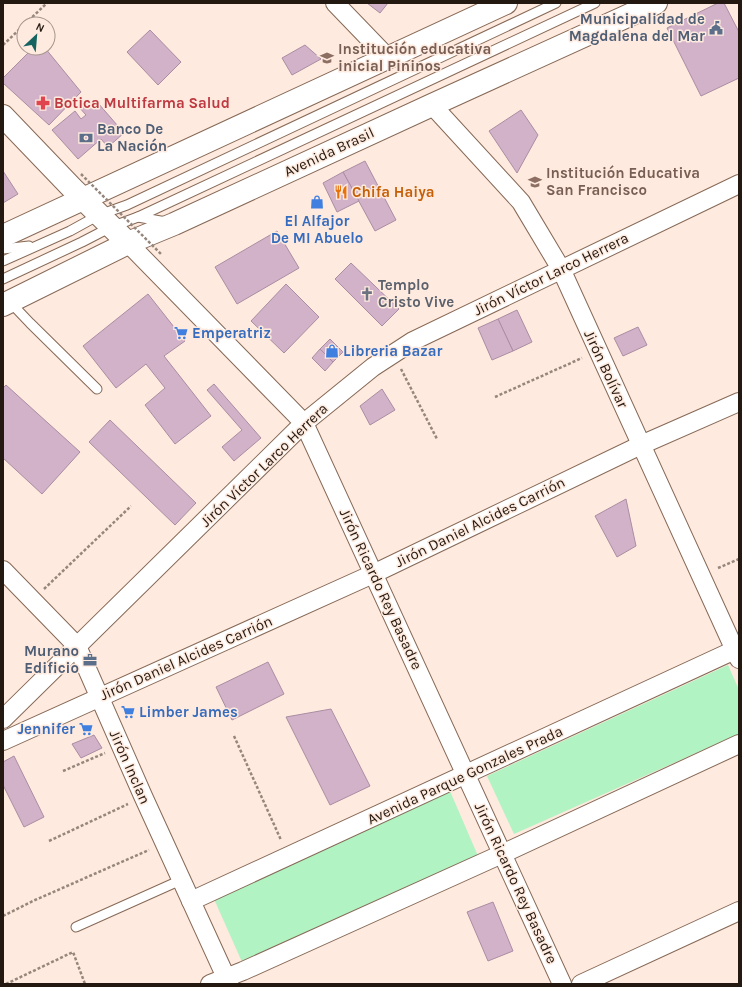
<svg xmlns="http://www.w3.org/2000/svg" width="742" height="987" font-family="Karla,sans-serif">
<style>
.green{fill:#b1f3c2}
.building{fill:#d1b2c9;stroke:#ab8da3}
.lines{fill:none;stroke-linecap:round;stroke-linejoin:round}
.lane-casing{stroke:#866957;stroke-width:11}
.street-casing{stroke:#866957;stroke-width:20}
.secondary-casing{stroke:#866957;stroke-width:24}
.primary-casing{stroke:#866957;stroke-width:24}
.path{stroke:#96867c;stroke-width:2.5;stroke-dasharray:3 2;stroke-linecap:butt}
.lane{stroke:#fff;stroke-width:9}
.street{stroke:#fff;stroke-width:18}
.secondary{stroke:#fff;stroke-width:22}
.primary{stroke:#fff;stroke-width:22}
.path-bridge{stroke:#96867c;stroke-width:2.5;stroke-dasharray:3 2;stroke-linecap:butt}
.labels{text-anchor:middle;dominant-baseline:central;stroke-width:3;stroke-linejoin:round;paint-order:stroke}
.service-label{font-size:15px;font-weight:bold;fill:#4e5e75;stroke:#feeade;text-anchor:end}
.education-label{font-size:15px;font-weight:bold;fill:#785e54;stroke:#feeade;text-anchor:start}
.health-label{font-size:15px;font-weight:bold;fill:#be3a42;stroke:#feeade;text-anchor:start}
.street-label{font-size:15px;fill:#241911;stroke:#feeade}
.food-label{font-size:15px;font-weight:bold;fill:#c56008;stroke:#feeade;text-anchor:start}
.shop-label{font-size:15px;font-weight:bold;fill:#366cbe;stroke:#feeade;text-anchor:start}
.worship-label{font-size:15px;font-weight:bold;fill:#5b616d;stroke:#feeade;text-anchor:start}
</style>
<rect width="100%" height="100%" fill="#feeade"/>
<g class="green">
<path d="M728,665L739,690V734L514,834L487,776Z"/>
<path d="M450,791L478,856L242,962L214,899Z"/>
</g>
<g class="building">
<path d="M367,3H388L380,13Z"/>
<path d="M718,3H724L739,32V78L701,96L667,28Z"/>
<path d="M150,30L181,62L158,85L127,52Z"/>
<path d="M305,45L321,59L292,75L282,58Z"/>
<path d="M33,48H45L81,92L49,125L3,83V78Z"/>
<path d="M86,100L93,108L98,103L124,133L108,147L101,139L78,159L52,130L75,111L81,119L86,115L78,106Z"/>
<path d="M521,110L538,135L517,173L489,131Z"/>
<path d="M365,161L396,220L375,231L343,172Z"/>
<path d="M3,171L18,194L3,203Z"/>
<path d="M343,172L359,201L337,212L323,183Z"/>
<path d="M277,231L299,268L237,304L215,267Z"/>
<path d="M351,263L399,309L382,326L335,279Z"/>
<path d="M286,284L319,317L284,353L251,321Z"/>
<path d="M148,294L185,341L164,356L211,416L175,444L145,405L165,388L146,364L116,388L83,346Z"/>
<path d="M517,310L532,342L513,351L498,319Z"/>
<path d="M498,319L513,351L492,360L478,328Z"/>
<path d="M638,327L647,345L623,356L614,338Z"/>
<path d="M330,339L343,352L333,362L320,349Z"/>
<path d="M320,349L333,362L325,371L312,358Z"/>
<path d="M214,384L261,438L234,461L222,447L242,430L207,390Z"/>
<path d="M6,385L80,452L42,494L3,458V388Z"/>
<path d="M382,389L395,410L370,425L360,406Z"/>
<path d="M110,420L196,503L175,525L89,442Z"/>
<path d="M626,499L636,546L617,557L595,516Z"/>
<path d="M268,662L284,694L232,720L216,687Z"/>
<path d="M331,709L370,786L330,805L286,717Z"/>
<path d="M94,735L102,748L81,758L72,744Z"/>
<path d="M14,756L44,817L24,827L3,785V762Z"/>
<path d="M493,902L513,951L488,961L467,912Z"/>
</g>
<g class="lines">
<g class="lane-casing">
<g id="lane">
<path d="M138,217L166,222"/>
<path d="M3,249L29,246"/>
<path d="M3,261L70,231L99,215L127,205L556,3"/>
<path d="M3,279L82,242L111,227L138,217L595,3"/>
<path d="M10,302L30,323L97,389"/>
<path d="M76,927L181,880"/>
</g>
</g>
<g class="street-casing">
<g id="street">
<path d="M335,3L388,58"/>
<path d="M432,105L521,202L561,269L739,659"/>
<path d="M128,243L304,423L562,984"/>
<path d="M3,570L77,646L143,796L229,984"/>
<path d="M3,719L304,423L373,367L413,341L739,184"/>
<path d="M3,741L373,574L641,445L739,402"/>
<path d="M191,901L739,648"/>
<path d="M210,984L243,971L502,854L739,744"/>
<path d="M581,984L739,911"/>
</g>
</g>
<g class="secondary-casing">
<path id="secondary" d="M3,116L72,188L128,243"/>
</g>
<g class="primary-casing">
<g id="primary">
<path d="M3,236L506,3"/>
<path d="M3,305L128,243L174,224L432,105L656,3"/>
</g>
</g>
<g class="path">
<path d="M25,24L47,3"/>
<path d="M3,45L24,25"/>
<path d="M401,369L437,439"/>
<path d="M495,397L582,358"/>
<path d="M718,568L739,559"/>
<path d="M44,589L131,506"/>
<path d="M234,736L281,840"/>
<path d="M63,771L105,753"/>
<path d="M49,841L128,804"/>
<path d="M3,916L35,900L149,850"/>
<path d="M6,984L73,952L85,984"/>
</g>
<use href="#lane" class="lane"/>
<use href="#street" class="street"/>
<use href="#secondary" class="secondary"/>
<use href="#primary" class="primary"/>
<path class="path-bridge" d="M81,174L161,254"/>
</g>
<defs>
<g id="civic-bare" transform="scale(1.08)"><path d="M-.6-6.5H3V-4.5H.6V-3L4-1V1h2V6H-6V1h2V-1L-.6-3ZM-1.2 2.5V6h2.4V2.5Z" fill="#5c6f8a" stroke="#feeade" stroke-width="2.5" paint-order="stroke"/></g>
<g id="school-bare" transform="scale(1.08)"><path d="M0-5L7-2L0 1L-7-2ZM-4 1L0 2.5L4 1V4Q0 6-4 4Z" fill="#8d6e63" stroke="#feeade" stroke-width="2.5" paint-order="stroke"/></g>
<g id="pharmacy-bare" transform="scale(1.08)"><path d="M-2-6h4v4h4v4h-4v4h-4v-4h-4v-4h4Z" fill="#e0444e" stroke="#feeade" stroke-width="2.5" paint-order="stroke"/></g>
<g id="bank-bare" transform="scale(1.08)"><path d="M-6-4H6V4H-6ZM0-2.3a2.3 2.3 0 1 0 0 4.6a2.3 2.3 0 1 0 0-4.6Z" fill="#5c6f8a" stroke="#feeade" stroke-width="2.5" paint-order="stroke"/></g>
<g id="restaurant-bare" transform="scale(1.08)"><path d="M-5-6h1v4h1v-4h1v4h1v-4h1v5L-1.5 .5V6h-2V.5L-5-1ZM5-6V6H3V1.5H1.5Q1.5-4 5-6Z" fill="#e8710a" stroke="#feeade" stroke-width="2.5" paint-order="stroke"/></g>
<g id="shop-bare" transform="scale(1.08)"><path d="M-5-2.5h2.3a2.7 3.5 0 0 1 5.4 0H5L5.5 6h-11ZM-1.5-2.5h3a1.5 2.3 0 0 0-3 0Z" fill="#3f7fe0" stroke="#feeade" stroke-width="2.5" paint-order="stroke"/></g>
<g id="church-bare" transform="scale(1.08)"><path d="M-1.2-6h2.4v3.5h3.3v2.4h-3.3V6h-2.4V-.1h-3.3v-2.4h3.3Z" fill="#6b7280" stroke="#feeade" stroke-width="2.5" paint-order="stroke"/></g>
<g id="supermarket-bare" transform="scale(1.08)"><path d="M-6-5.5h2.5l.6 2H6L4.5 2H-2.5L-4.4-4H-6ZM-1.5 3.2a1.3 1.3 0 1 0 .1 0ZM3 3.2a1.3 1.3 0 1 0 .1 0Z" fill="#3f7fe0" stroke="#feeade" stroke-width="2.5" paint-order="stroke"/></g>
<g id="office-bare" transform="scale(1.08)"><path d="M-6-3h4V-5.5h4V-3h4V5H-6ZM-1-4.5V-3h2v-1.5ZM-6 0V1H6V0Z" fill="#5c6f8a" stroke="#feeade" stroke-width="2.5" paint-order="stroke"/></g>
</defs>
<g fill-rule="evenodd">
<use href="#civic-bare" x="716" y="28"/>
<use href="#school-bare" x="327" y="58"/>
<use href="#pharmacy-bare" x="43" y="103"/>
<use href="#bank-bare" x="86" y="138"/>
<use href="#school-bare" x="535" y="182"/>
<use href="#restaurant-bare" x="341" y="192"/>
<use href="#shop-bare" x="317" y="202"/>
<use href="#church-bare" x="367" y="294"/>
<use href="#supermarket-bare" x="181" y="333"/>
<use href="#shop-bare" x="332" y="351"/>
<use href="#office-bare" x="90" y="660"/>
<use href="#supermarket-bare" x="128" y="712"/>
<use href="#supermarket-bare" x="86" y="729"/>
</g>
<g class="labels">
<g class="service-label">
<text x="705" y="19">Municipalidad de<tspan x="705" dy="17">Magdalena del Mar</tspan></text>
<text x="97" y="129" text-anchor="start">Banco De<tspan x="97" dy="17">La Nación</tspan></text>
<text x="79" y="651">Murano<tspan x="79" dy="17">Edificio</tspan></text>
</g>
<g class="education-label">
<text x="338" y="49">Institución educativa<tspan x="338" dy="17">inicial Pininos</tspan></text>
<text x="546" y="173">Institución Educativa<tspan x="546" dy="17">San Francisco</tspan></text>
</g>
<g class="health-label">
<text x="54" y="103">Botica Multifarma Salud</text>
</g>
<g class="street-label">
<text transform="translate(329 152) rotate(-25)">Avenida Brasil</text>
<text transform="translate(551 274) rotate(-26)">Jirón Víctor Larco Herrera</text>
<text transform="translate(606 369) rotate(65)">Jirón Bolívar</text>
<text transform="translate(264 465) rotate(-44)">Jirón Víctor Larco Herrera</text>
<text transform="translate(480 522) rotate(-26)">Jirón Daniel Alcides Carrión</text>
<text transform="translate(381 589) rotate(65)">Jirón Ricardo Rey Basadre</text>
<text transform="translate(186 658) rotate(-24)">Jirón Daniel Alcides Carrión</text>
<text transform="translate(130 767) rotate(66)">Jirón Inclan</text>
<text transform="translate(465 775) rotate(-25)">Avenida Parque Gonzales Prada</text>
<text transform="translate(516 883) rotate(65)">Jirón Ricardo Rey Basadre</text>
</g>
<g class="food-label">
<text x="352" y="192">Chifa Haiya</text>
</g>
<g class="shop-label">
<text x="317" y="221" text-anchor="middle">El Alfajor<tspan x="317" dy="17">De MI Abuelo</tspan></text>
<text x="192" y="333">Emperatriz</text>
<text x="343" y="351">Libreria Bazar</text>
<text x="139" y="712">Limber James</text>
<text x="75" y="729" text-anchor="end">Jennifer</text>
</g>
<g class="worship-label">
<text x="378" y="285">Templo<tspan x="378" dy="17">Cristo Vive</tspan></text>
</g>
</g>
<rect width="742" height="987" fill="none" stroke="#241911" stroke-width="8"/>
<g transform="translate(36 36) rotate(26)"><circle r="19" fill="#feeade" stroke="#a7968c"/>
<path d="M0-3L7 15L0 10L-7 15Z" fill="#166461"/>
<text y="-6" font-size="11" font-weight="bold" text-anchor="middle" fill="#241911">N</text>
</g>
</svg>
